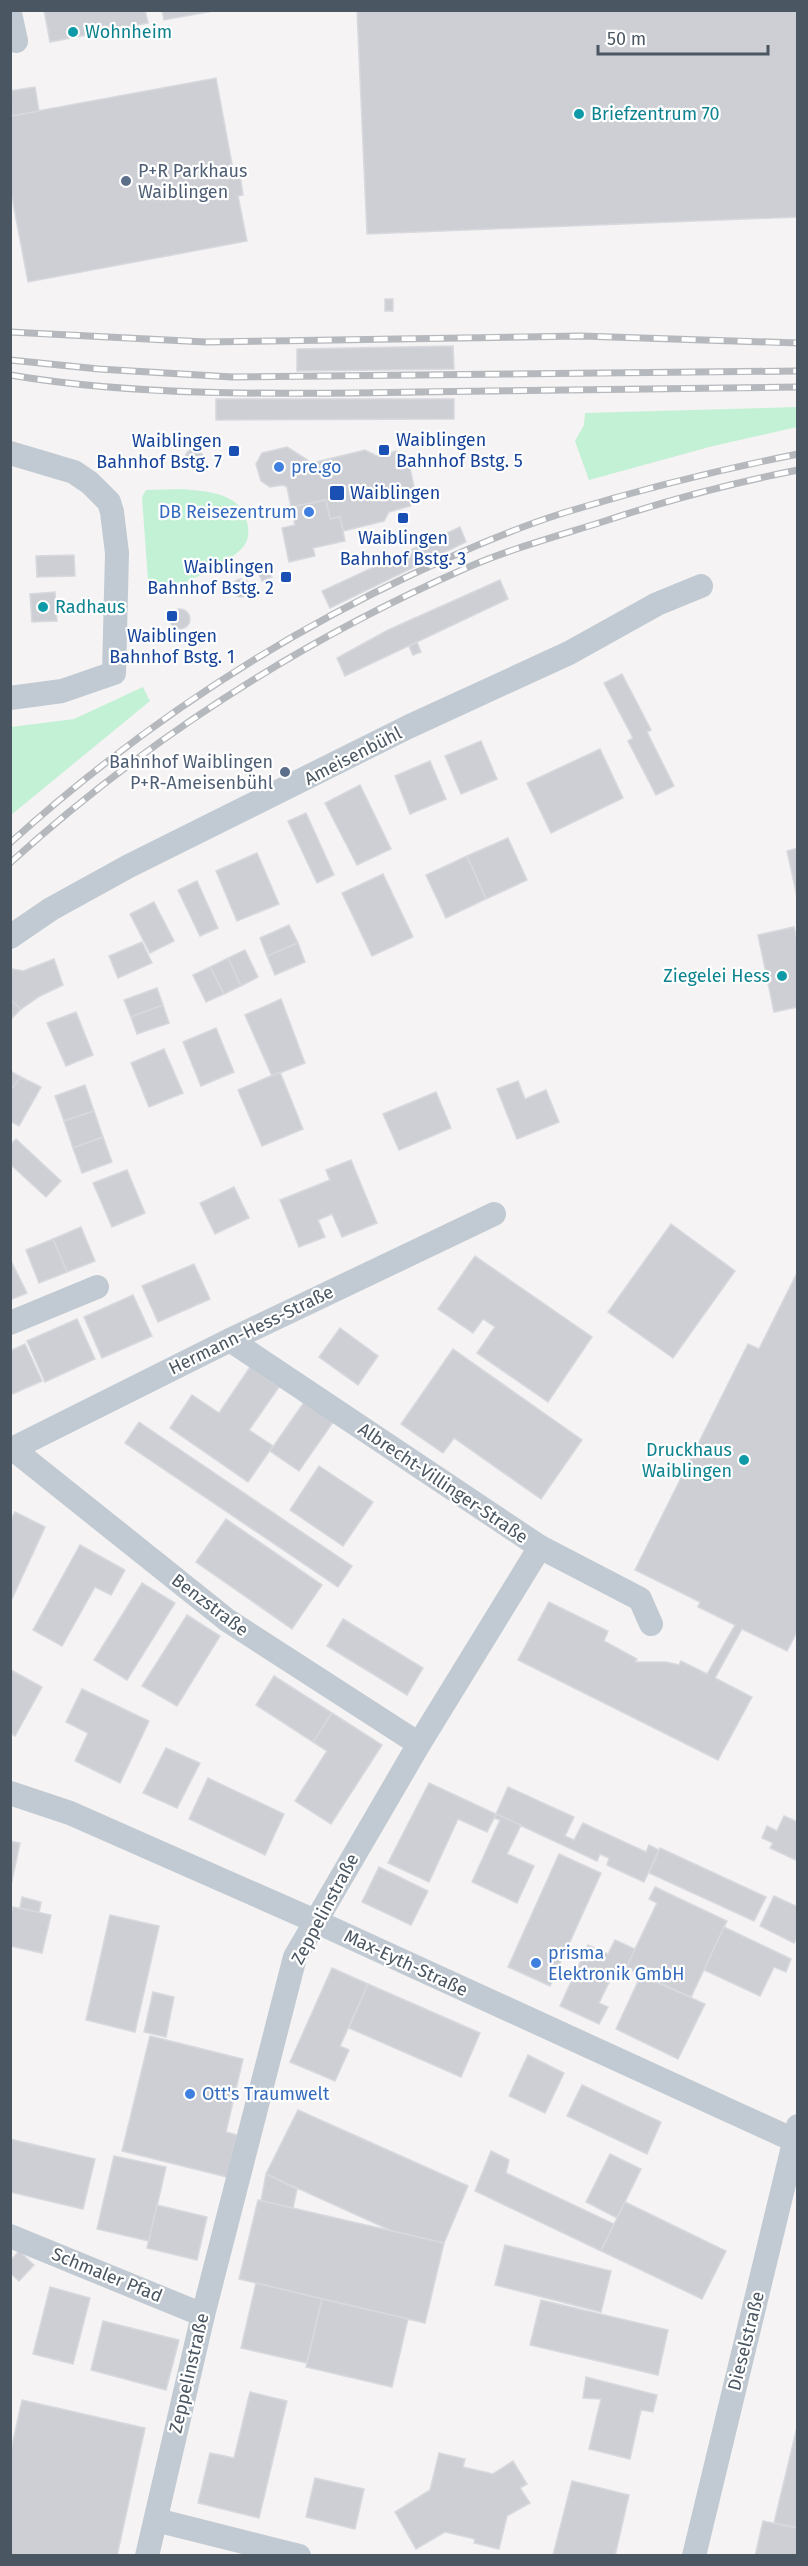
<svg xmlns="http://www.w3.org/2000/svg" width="808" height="2566" font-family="'Fira Sans',sans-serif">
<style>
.green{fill:#c3f1d5}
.building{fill:#cdcfd5;stroke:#d7d9de;stroke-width:1.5}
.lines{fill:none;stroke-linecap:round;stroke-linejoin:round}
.minor{stroke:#c1cad2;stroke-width:24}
.rail-casing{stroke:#b5b8bd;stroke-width:7}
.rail{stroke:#fff;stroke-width:4.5;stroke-dasharray:14;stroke-linecap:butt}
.culture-dot{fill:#0f9aa8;stroke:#fff;stroke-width:2}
.service-dot{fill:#5c6f8a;stroke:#fff;stroke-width:2}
.transit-dot{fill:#1a4fb4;stroke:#fff;stroke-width:2}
.shop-dot{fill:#3f7fe0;stroke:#fff;stroke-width:2}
.labels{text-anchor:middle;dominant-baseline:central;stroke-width:4.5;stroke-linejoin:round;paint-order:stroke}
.culture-label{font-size:18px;fill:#0d838f;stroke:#fff;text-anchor:start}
.service-label{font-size:18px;fill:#4e5e75;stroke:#fff;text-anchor:start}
.transit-label{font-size:18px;fill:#164399;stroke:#fff;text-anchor:start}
.shop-label{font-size:18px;fill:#366cbe;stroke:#fff;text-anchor:start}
.street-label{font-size:18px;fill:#4a5661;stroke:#fff}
</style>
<rect width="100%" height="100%" fill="#f5f3f3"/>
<g class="green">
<path d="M797,407V427L713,446L589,480L575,441L584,425L585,413Z"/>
<path d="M183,489C208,492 240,492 247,522C249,528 249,539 245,544C235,562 176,588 156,593L149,589L148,580L142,497L146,490Z"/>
<path d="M143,687L150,701L11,815V727L74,719Z"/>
</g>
<g class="building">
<path d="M145,10L148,23L50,42L44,10Z"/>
<path d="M162,10H219L164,20Z"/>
<path d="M357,10H798V217L367,234Z"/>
<path d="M216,78L234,175L240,174L243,195L238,196L247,241L28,282L10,187V116Z"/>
<path d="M35,87L39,111L12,116L10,91Z"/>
<rect x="385" y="299" width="8" height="12"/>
<path d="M453,346L454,369L297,371V349Z"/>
<path d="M216,399H454V419L216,420Z"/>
<path d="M287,447L312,463L365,450L377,456L396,451L408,459L416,496L410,506L389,512L384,521L343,531L340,517L330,519L326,500L291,507L287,487L283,485L270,487L261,481L256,464L262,453Z"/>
<circle cx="194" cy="458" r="9"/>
<path d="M326,500L330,519L340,517L345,541L313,548L315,556L289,562L282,528L295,525L291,507Z"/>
<path d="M460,527L466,542L330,608L322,591Z"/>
<path d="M74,555L75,576L37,577L36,556Z"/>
<path d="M266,566L272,577L262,581L257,570Z"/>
<circle cx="241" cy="588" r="9"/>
<path d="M500,580L508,599L345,676L337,658L388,630Z"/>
<path d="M55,592L57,621L32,622L30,594Z"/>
<circle cx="180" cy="619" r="10"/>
<path d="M417,642L421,652L413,655L409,646Z"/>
<path d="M622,674L651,730L647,732L674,786L656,795L628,741L633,738L604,683Z"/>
<path d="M481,741L497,779L461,794L445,756Z"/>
<path d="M600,749L623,798L551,833L527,783Z"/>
<path d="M430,761L446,799L410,814L395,776Z"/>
<path d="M360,785L391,849L357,865L325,803Z"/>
<path d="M306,813L334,875L317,883L288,821Z"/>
<path d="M508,838L527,880L486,899L467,856Z"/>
<path d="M798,848V901L787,851Z"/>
<path d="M257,853L279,904L237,921L216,871Z"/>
<path d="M467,856L486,899L446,918L426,875Z"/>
<path d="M383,874L413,937L372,956L342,893Z"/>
<path d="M197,881L218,928L200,936L178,890Z"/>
<path d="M154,902L174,941L150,953L130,914Z"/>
<path d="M289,925L298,943L267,956L260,938Z"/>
<path d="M794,927L798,945V1007L774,1012L758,935Z"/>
<path d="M142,942L152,963L118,978L109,956Z"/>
<path d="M298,943L305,962L275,975L267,956Z"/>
<path d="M245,950L258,977L241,986L228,958Z"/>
<path d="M228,958L241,986L224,994L210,967Z"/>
<path d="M54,959L63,985L40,996L21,1009L10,1000L12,969L23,971Z"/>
<path d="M210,967L224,994L206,1002L193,975Z"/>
<path d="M157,988L163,1005L131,1017L124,1000Z"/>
<path d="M281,999L305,1063L272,1076L245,1015Z"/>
<path d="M10,1000L21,1009L10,1020Z"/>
<path d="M163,1005L169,1023L137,1034L131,1017Z"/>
<path d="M76,1012L93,1055L66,1066L47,1023Z"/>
<path d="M216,1028L234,1072L201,1086L183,1042Z"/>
<path d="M164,1049L183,1093L149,1107L131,1063Z"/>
<path d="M10,1071L21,1077L10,1091Z"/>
<path d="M280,1072L303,1129L262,1146L238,1090Z"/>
<path d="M21,1077L41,1087L19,1126L10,1121V1091Z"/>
<path d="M518,1081L525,1099L546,1090L559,1122L517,1139L497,1089Z"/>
<path d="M85,1085L94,1111L64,1121L55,1096Z"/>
<path d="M436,1092L451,1128L399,1150L383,1114Z"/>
<path d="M94,1111L103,1137L73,1148L64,1121Z"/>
<path d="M103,1137L112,1162L82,1173L73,1148Z"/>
<path d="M16,1139L61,1181L46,1197L10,1164V1145Z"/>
<path d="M351,1160L377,1223L342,1237L332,1214L318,1220L325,1237L299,1247L280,1200L330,1180L326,1170Z"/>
<path d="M127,1170L145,1213L112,1227L93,1183Z"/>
<path d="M234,1187L249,1218L215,1234L200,1203Z"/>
<path d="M671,1224L735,1271L673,1358L608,1312Z"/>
<path d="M81,1227L95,1261L67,1272L53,1239Z"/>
<path d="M53,1239L67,1272L39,1283L26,1250Z"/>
<path d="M475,1256L592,1337L548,1402L477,1353L495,1327L483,1319L473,1333L438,1309Z"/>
<path d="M10,1259L27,1293L10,1300Z"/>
<path d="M194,1264L210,1299L158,1322L142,1286Z"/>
<path d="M798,1271V1630L787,1651L742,1629L715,1678L752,1697L718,1760L518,1660L549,1602L608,1631L604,1641L637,1659L635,1662H666L679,1665L681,1661L707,1674L735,1625L698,1607L700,1602L635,1570L748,1344L759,1349Z"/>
<path d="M133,1295L152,1336L102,1358L84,1317Z"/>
<path d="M77,1319L95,1359L45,1382L27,1341Z"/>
<path d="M340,1328L378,1356L358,1385L319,1357Z"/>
<path d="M25,1344L42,1381L10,1395V1351Z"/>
<path d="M453,1349L582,1440L541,1499L454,1438L443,1453L401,1424Z"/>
<path d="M250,1367L279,1387L249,1430L273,1446L248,1482L170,1428L192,1395L219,1413Z"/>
<path d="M307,1398L336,1418L299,1471L270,1451Z"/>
<path d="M139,1422L352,1566L338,1587L125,1443Z"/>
<path d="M319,1466L373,1502L343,1546L290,1510Z"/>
<path d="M15,1512L45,1527L11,1601L10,1521Z"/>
<path d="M226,1519L322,1585L292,1629L196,1562Z"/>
<path d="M80,1545L125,1570L111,1595L95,1587L62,1646L33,1630Z"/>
<path d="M142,1583L175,1603L127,1680L94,1660Z"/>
<path d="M187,1615L220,1636L177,1706L142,1686Z"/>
<path d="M343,1619L423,1668L407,1695L327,1646Z"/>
<path d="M11,1670L42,1687L15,1736L10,1733Z"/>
<path d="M274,1676L332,1713L313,1742L256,1705Z"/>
<path d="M82,1689L149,1721L120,1783L75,1761L88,1733L66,1722Z"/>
<path d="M332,1713L382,1745L331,1824L295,1801L327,1751L313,1742Z"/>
<path d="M166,1748L200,1763L177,1808L143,1793Z"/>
<path d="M208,1778L284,1814L265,1855L189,1819Z"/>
<path d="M429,1783L496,1814L487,1832L458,1819L429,1882L388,1863Z"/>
<path d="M508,1787L574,1817L565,1836L574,1840L583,1823L646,1852L649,1845L659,1850L644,1882L607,1865L609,1858L600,1854L597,1861L496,1814Z"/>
<path d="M496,1814L521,1825L507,1854L534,1866L517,1903L472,1882L500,1820L494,1818Z"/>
<path d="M784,1816L798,1822V1861L770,1848L773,1843L762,1838L767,1826L777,1831Z"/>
<path d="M10,1841L20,1843L10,1890Z"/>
<path d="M660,1848L766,1897L754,1921L649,1873Z"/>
<path d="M559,1854L601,1873L550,1986L508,1967Z"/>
<path d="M379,1867L428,1891L411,1925L362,1902Z"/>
<path d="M655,1887L727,1921L691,1997L626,1968L657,1903L649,1899Z"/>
<path d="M774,1896L798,1907V1936L794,1943L760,1926Z"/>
<path d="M22,1897L41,1902L39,1913L20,1908Z"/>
<path d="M13,1907L51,1915L42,1953L10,1946V1918Z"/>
<path d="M110,1915L159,1926L135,2032L86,2020Z"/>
<path d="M724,1927L791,1959L786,1972L774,1967L760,1996L704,1970Z"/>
<path d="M615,1940L635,1949L626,1968L618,1964L599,2003L608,2007L599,2024L560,2006L588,1945L608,1954Z"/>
<path d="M332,1968L368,1984L340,2046L349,2050L335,2081L290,2062Z"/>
<path d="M641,1975L705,2004L678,2059L616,2029Z"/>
<path d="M368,1984L480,2033L461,2077L349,2028Z"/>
<path d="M153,1992L174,1997L166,2037L144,2032Z"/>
<path d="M150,2036L243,2059L226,2132L237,2135L227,2177L122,2151Z"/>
<path d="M528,2055L564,2073L545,2113L509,2096Z"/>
<path d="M582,2085L661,2122L647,2154L567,2116Z"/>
<path d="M298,2110L468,2186L444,2243L392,2231L266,2174Z"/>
<path d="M10,2139L95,2159L83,2209L10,2192Z"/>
<path d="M491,2151L509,2160L506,2173L614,2224L601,2251L475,2191Z"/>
<path d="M610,2154L641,2169L617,2218L586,2202Z"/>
<path d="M114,2156L166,2167L149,2241L97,2229Z"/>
<path d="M266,2174L297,2189L293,2208L261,2201Z"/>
<path d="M258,2200L444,2243L425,2323L239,2279Z"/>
<path d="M625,2202L726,2251L702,2299L601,2251Z"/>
<path d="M157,2205L207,2217L197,2260L147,2248Z"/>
<path d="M505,2245L611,2271L601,2312L495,2285Z"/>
<path d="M19,2251L34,2265L19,2281L10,2273V2261Z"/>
<path d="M256,2283L322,2299L307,2363L241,2348Z"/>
<path d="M50,2287L90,2298L73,2364L33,2354Z"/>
<path d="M322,2299L408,2319L392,2387L306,2367Z"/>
<path d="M541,2300L668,2330L658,2375L530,2345Z"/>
<path d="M103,2321L179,2340L166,2390L91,2370Z"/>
<path d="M586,2377L657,2395L653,2412L641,2410L630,2459L589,2449L601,2399L583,2398Z"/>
<path d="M250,2392L287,2401L259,2518L198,2503L210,2453L234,2458Z"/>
<path d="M22,2400L145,2428L117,2556H10V2455Z"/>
<path d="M798,2423V2528L774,2523Z"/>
<path d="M439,2453L465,2459L463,2467L493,2474L513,2461L527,2484L520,2488L530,2503L507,2516L499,2549L474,2543L475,2539L445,2532L416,2549L395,2512L430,2490Z"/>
<path d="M315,2478L364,2489L355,2529L306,2517Z"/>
<path d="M572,2481L629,2495L615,2556L553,2555Z"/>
<path d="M763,2521L798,2528V2556H755Z"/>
</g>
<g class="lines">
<g class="minor">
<path d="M10,13L16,41"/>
<path d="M10,453L74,472L90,483L109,502L112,512L117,553L114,673L62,691L10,698"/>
<path d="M10,937L51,909L129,866L408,727L569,653L657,604L701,586"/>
<path d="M10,1323L97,1287"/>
<path d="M230,1340L540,1547L640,1599L651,1624"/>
<path d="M13,1449L227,1620L419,1744"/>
<path d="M10,1450L230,1340L494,1214"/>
<path d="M10,1793L70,1813L315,1921L798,2142"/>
<path d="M10,2236L203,2315"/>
<path d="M156,2520L299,2556"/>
<path d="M147,2556L203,2315L295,1957L419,1744L540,1547"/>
<path d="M694,2556L798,2126"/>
</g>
<g class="rail-casing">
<g id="rail">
<path d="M10,332L206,342L581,336L798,343"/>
<path d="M10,360L99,369L232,377L798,371"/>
<path d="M10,375C141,397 285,394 417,392C544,390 671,389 798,387"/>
<path d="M10,843C132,733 264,644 413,574C461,552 510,530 560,514C638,490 718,470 798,454"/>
<path d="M10,863C145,741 298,642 464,569C509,549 558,536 605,521C668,500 732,483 798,470"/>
</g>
</g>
<use href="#rail" class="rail"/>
</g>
<g class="culture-dot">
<circle cx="73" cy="32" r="6"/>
<circle cx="579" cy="114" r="6"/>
<circle cx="43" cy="607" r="6"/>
<circle cx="782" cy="976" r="6"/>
<circle cx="744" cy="1460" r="6"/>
</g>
<g class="service-dot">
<circle cx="126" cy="181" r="6"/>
<circle cx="285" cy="772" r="6"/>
</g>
<g class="transit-dot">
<rect x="378" y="444" width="12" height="12" rx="3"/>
<rect x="228" y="445" width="12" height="12" rx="3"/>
<rect x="329" y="485" width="16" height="16" rx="3"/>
<rect x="397" y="512" width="12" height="12" rx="3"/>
<rect x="280" y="571" width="12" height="12" rx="3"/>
<rect x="166" y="610" width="12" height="12" rx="3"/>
</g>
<g class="shop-dot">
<circle cx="279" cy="467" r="6"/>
<circle cx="309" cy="512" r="6"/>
<circle cx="536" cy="1963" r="6"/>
<circle cx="190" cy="2094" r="6"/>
</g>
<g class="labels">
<g class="culture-label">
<text x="85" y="32">Wohnheim</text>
<text x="591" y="114">Briefzentrum 70</text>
<text x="55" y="607">Radhaus</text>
<text x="770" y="976" text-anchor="end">Ziegelei Hess</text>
<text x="732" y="1450" text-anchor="end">Druckhaus<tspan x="732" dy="21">Waiblingen</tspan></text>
</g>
<g class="service-label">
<text x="138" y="171">P+R Parkhaus<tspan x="138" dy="21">Waiblingen</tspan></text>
<text x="273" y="762" text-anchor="end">Bahnhof Waiblingen<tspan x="273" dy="21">P+R-Ameisenbühl</tspan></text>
</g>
<g class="transit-label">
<text x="396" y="440">Waiblingen<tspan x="396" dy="21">Bahnhof Bstg. 5</tspan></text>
<text x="222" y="441" text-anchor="end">Waiblingen<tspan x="222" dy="21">Bahnhof Bstg. 7</tspan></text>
<text x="350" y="493">Waiblingen</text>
<text x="403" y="538" text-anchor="middle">Waiblingen<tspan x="403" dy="21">Bahnhof Bstg. 3</tspan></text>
<text x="274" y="567" text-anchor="end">Waiblingen<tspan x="274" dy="21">Bahnhof Bstg. 2</tspan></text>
<text x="172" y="636" text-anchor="middle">Waiblingen<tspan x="172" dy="21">Bahnhof Bstg. 1</tspan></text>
</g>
<g class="shop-label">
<text x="291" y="467">pre.go</text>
<text x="297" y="512" text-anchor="end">DB Reisezentrum</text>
<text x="548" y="1953">prisma<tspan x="548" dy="21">Elektronik GmbH</tspan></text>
<text x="202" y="2094">Ott's Traumwelt</text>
</g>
<g class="street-label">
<text transform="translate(353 756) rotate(-27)">Ameisenbühl</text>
<text transform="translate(251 1330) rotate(-26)">Hermann-Hess-Straße</text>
<text transform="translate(443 1483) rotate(34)">Albrecht-Villinger-Straße</text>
<text transform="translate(210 1605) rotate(37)">Benzstraße</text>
<text transform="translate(325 1909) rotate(-62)">Zeppelinstraße</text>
<text transform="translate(406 1963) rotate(25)">Max-Eyth-Straße</text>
<text transform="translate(107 2275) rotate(22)">Schmaler Pfad</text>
<text transform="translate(746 2341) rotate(-76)">Dieselstraße</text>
<text transform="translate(189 2373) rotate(-77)">Zeppelinstraße</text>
</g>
</g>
<rect width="808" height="2566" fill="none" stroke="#4a5661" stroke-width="24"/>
<path d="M598 45v9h170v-9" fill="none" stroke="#4a5661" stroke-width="3"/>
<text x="607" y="45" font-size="18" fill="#4a5661" stroke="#ffffff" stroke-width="4.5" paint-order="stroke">50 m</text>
</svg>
